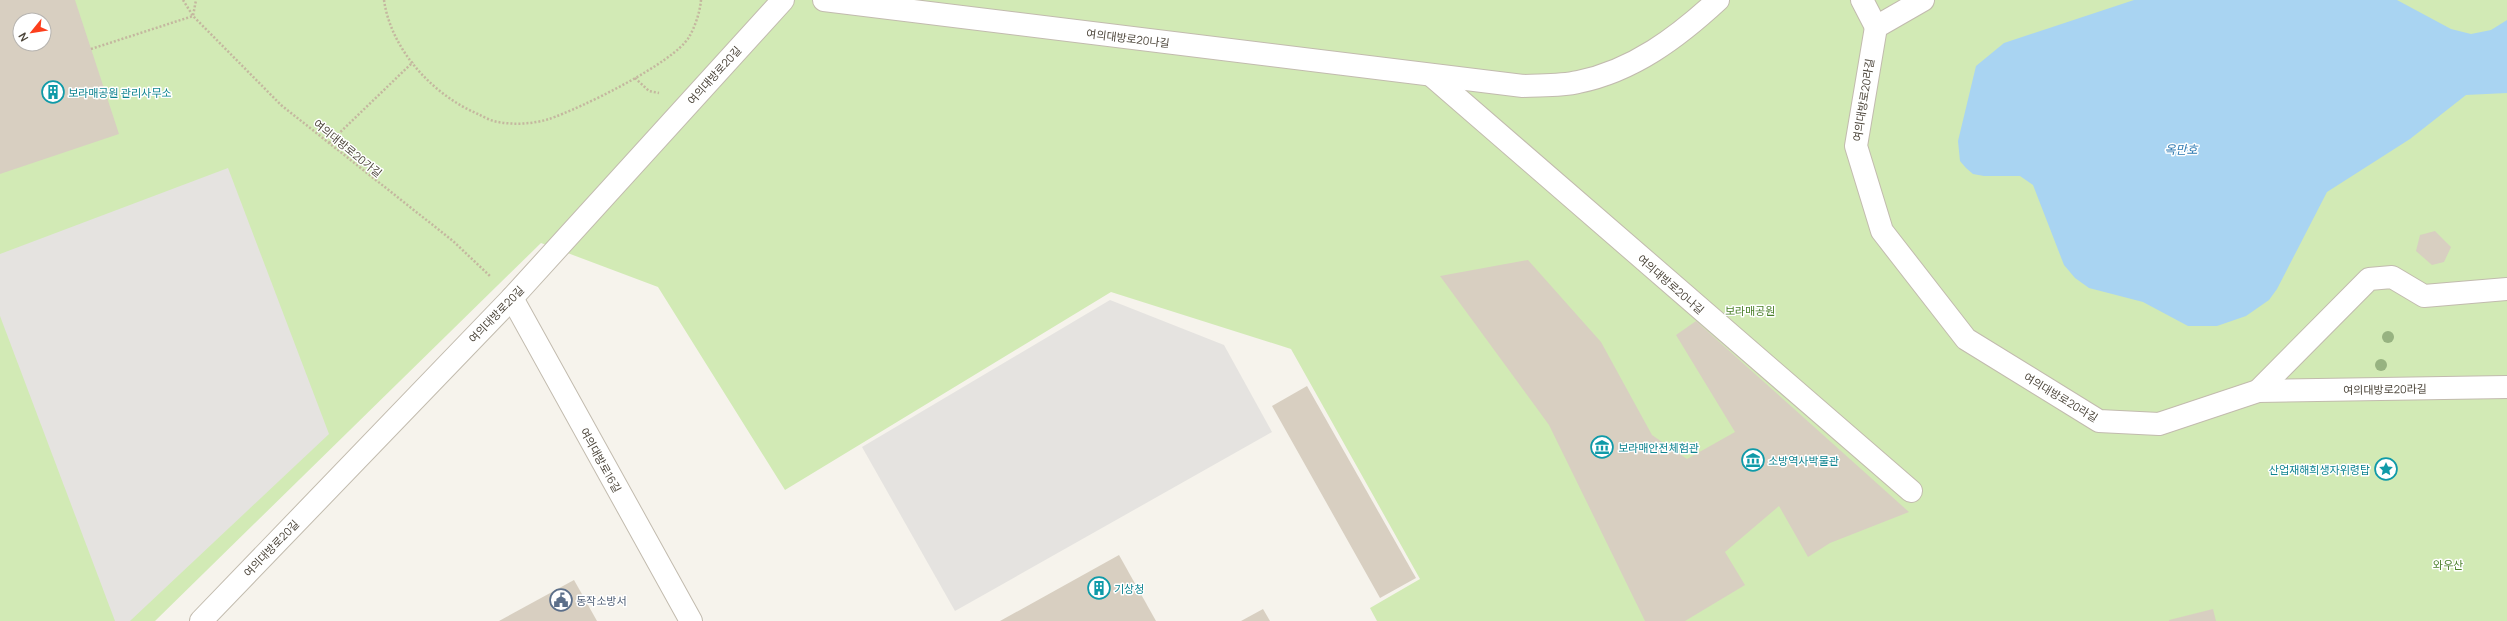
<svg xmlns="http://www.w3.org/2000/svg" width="2507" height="621" font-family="Manrope,'Noto Sans KR',sans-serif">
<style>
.green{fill:#d2eab5;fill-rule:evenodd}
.parking{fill:#e5e3e0}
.water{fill:#a9d4f2}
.building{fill:#d8cfc1;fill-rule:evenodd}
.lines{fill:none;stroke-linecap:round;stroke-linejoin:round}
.minor-casing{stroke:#c2bbae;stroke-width:24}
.path{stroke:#c4b79f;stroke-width:2.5;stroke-dasharray:2 2;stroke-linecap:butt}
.minor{stroke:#fff;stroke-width:22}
.tree{fill:#97b381}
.labels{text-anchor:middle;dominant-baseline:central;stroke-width:3;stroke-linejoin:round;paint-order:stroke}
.street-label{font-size:11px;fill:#4b4439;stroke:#fff}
.culture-label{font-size:11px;fill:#0d838f;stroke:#fff;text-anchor:start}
.park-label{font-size:11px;fill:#4a7f2a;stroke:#fff}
.service-label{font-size:11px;fill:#4e5e75;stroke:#fff;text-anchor:start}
.water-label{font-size:12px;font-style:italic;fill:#2e7ab2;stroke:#fff}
</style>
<rect width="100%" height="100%" fill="#f6f3ec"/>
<path class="green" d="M0,0H2507V621H1377L1370,608L1420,579L1291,349L1111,292L785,490L658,287L541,243L155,621H0ZM20,20H44V44H20Z"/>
<g class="parking">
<path d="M228,168L329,434L130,621H115L0,316V254Z"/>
<path d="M1110,300L1224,345L1272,432L955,611L862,447Z"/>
</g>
<path class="water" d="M2134,0H2397L2451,29L2471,34L2491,30L2507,20V93L2466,95L2410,139L2327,192L2277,289L2269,300L2246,316L2217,326H2188L2143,302L2089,288L2075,278L2064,265L2033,185L2020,176H1984L1973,174L1966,168L1960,161L1958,141L1976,66L2004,43Z"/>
<g class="building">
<path d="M0,0H75L119,134L0,174ZM20,20H44V44H20Z"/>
<path d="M2435,231L2451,247L2444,262L2432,265L2416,251L2420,235Z"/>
<path d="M1528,260L1601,342L1652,435L1687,459L1735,432L1676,335L1696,321L1909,512L1830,543L1808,557L1779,506L1725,552L1745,585L1685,621H1645L1549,425L1440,276Z"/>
<path d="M1307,386L1416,578L1380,598L1272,406Z"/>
<path d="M1119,555L1156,621H1000Z"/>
<path d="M574,580L597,621H499Z"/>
<path d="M1263,609L1270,621H1241Z"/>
<path d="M2213,609L2216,621H2169V620Z"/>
</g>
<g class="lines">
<g class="minor-casing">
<g id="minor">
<path d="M824,0L1523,86C1541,85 1561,86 1578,82C1633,71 1678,37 1718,0"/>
<path d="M1862,0L1876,27"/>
<path d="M1876,27L1856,146L1882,231L1966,339L2099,421L2159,424L2258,391L2507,387"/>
<path d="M1876,27L1923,0"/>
<path d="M1432,76L1911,491"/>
<path d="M512,298L691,621"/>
<path d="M2258,391L2369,279L2392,277L2424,296L2507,289"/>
<path d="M201,621L512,298L783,0"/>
</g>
</g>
<g class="path">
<path d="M183,0L193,16L281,105L453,241L491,277"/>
<path d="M384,0C391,50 433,95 478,114C484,117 491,121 498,122C514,125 533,124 549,119C579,109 674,63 689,37C695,27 700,12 701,0"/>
<path d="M91,49L193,16L196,0"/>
<path d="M635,78L649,91L659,93"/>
<path d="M329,143L413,62"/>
</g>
<use href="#minor" class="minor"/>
</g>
<g class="tree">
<circle cx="2388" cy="337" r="6"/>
<circle cx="2381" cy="365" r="6"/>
</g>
<defs>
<g id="building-ring" transform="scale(1.15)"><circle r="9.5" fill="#fff" stroke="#0f9aa8" stroke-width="1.5"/><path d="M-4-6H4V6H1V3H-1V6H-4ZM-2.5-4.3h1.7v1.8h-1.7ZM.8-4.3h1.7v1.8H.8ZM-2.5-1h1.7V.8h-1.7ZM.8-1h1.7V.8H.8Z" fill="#0f9aa8"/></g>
<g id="museum-ring" transform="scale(1.15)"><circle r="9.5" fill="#fff" stroke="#0f9aa8" stroke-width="1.5"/><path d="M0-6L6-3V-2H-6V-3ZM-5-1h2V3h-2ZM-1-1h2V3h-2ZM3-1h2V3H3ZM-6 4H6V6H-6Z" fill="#0f9aa8"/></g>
<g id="sight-ring" transform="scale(1.15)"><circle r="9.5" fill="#fff" stroke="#0f9aa8" stroke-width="1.5"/><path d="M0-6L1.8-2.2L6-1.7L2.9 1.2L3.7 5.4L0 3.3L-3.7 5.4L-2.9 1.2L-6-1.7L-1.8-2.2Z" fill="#0f9aa8"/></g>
<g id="civic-ring" transform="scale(1.15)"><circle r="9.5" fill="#fff" stroke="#5c6f8a" stroke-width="1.5"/><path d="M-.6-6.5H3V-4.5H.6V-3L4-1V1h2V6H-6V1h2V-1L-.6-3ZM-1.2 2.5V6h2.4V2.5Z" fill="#5c6f8a"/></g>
</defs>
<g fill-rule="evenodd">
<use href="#building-ring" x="53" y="92"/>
<use href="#museum-ring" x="1602" y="447"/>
<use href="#museum-ring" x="1753" y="460"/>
<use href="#sight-ring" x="2386" y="469"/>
<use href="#building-ring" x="1099" y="588"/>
<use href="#civic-ring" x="561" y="600"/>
</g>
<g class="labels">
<g class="street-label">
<text transform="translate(1128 38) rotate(7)">여의대방로20나길</text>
<text transform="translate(714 75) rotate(-48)">여의대방로20길</text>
<text transform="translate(1863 100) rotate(-81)">여의대방로20라길</text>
<text transform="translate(348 148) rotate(39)">여의대방로20가길</text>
<text transform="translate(1671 284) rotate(41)">여의대방로20나길</text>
<text transform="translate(496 314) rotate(-46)">여의대방로20길</text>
<text transform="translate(2385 389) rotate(-1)">여의대방로20라길</text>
<text transform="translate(2061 397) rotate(31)">여의대방로20라길</text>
<text transform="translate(601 460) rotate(61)">여의대방로16길</text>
<text transform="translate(271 548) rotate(-46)">여의대방로20길</text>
</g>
<g class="culture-label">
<text x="68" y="92">보라매공원 관리사무소</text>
<text x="1618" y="447">보라매안전체험관</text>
<text x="1768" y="460">소방역사박물관</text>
<text x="2370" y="469" text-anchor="end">산업재해희생자위령탑</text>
<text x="1114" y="588">기상청</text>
</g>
<g class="park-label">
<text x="1750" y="310">보라매공원</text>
<text x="2448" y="564">와우산</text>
</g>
<g class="service-label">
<text x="576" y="600">동작소방서</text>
</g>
<g class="water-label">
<text x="2181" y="149">옥만호</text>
</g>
</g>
<g transform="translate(32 32) rotate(240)"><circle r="19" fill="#ffffff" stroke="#b7b4b0"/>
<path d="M0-3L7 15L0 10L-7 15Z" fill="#fc3f1d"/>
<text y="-6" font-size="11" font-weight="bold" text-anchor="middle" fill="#4b4439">N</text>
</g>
</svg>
